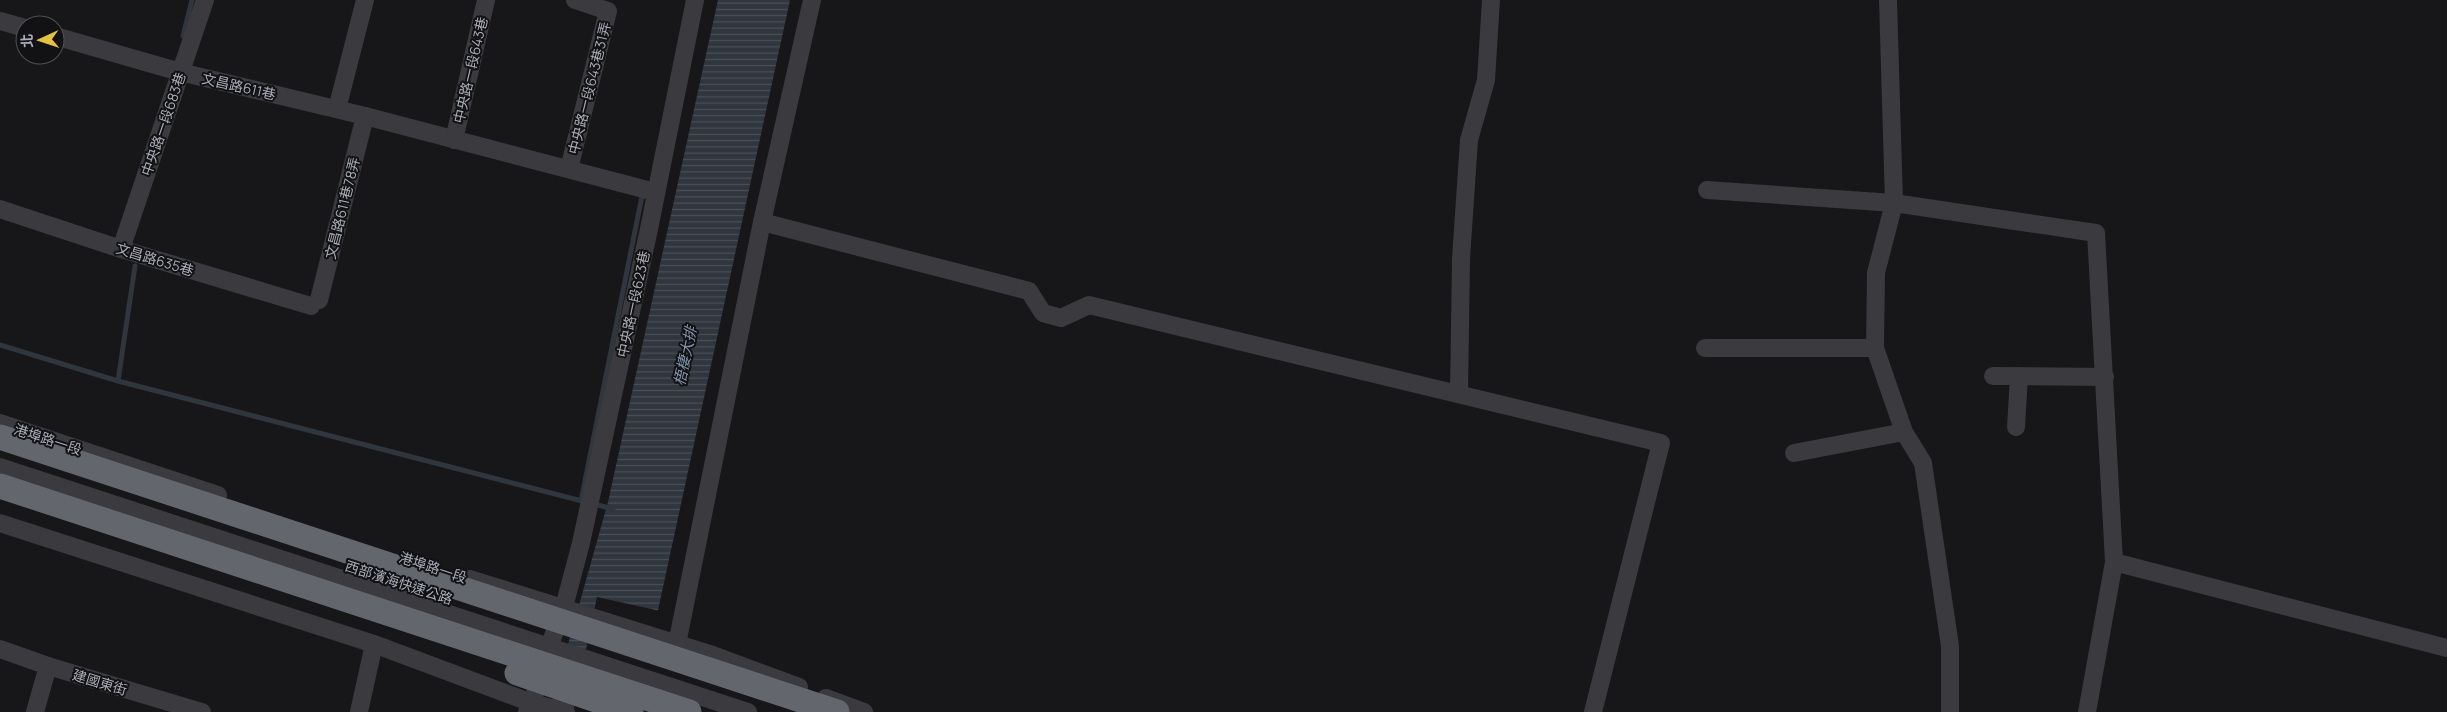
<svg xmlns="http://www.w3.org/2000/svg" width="2447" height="712" font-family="Manrope,'Noto Sans TC',sans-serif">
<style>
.water{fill:url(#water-rules)}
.pier{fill:#171719}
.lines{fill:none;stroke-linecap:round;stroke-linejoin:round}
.stream{stroke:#30363e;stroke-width:5}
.minor{stroke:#3a3a3f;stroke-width:18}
.highway-bridge{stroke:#64666e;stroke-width:25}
.labels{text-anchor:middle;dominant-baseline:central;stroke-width:4;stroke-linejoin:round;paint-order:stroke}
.street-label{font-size:14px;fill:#aaadb8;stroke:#121214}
.water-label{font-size:15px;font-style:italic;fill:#8396b0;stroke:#121214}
</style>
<defs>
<pattern id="water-rules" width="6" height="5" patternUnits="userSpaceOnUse" patternTransform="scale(1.25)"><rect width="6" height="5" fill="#30363e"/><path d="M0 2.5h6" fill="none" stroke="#4b5058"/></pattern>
</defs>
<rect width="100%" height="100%" fill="#171719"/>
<path class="water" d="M718,0H790L636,712H549L608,502Z"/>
<path class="pier" d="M597,597L660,611L639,712H573Z"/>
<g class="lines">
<g class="stream">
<path d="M183,36L192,0"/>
<path d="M0,345L118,381L613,509"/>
<path d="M118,381L135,266"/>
<path d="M581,501L642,196"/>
</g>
<g class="minor">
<path d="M1888,0L1894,203L1876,273L1875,348L1904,432L1923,463L1950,646V712"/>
<path d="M0,21L25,28"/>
<path d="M55,36L180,72L365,116L655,192"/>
<path d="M337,109L365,0"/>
<path d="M454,140L486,0"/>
<path d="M569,169L608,11L575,0"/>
<path d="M1707,190L1894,203L2096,233L2114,562L2087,712"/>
<path d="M0,209L121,249L311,306"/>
<path d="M762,222L1029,291L1043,313L1061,318L1089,305L1661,443L1593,712"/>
<path d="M121,249L205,0"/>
<path d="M319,300L365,116"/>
<path d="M1705,348H1875"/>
<path d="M1993,376L2105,377"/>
<path d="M1459,393L1461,259L1469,140L1486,80L1491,0"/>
<path d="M0,423L218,495"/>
<path d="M2016,427L2019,376"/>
<path d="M1794,453L1904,432"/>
<path d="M0,467L748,712"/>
<path d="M0,523L374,644L532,703L566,712"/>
<path d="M2114,562L2447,648"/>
<path d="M470,579L710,654L799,687"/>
<path d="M677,644L762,222L812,0"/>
<path d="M0,649L48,666L202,712"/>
<path d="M826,698L864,712"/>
<path d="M35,712L48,666"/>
<path d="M359,712L374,644"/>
<path d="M527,712L532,703L549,647L564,607L581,543L649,229L695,0"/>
</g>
<g class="highway-bridge">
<path d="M0,437L837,712"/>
<path d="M0,486L689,712"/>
<path d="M517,673L631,712"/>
</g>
</g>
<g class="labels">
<g class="street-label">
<text transform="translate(470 70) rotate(-77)">中央路一段643巷</text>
<text transform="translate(239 86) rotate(13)">文昌路611巷</text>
<text transform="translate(589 88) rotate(-76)">中央路一段643巷31弄</text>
<text transform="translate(163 124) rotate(-71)">中央路一段683巷</text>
<text transform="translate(342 208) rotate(-76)">文昌路611巷78弄</text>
<text transform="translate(155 259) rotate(17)">文昌路635巷</text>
<text transform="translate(633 304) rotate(-78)">中央路一段623巷</text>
<text transform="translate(48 439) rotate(18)">港埠路一段</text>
<text transform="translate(433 567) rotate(18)">港埠路一段</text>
<text transform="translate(399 582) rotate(18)">西部濱海快速公路</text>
<text transform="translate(100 682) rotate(17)">建國東街</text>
</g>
<g class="water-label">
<text transform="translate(685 356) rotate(-78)">梧棲大排</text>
</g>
</g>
<g transform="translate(40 40) rotate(267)"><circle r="24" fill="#121214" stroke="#4f5056"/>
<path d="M0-4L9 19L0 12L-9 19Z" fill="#e5c142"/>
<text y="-8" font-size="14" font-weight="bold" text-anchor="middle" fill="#aaadb8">北</text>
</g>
</svg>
